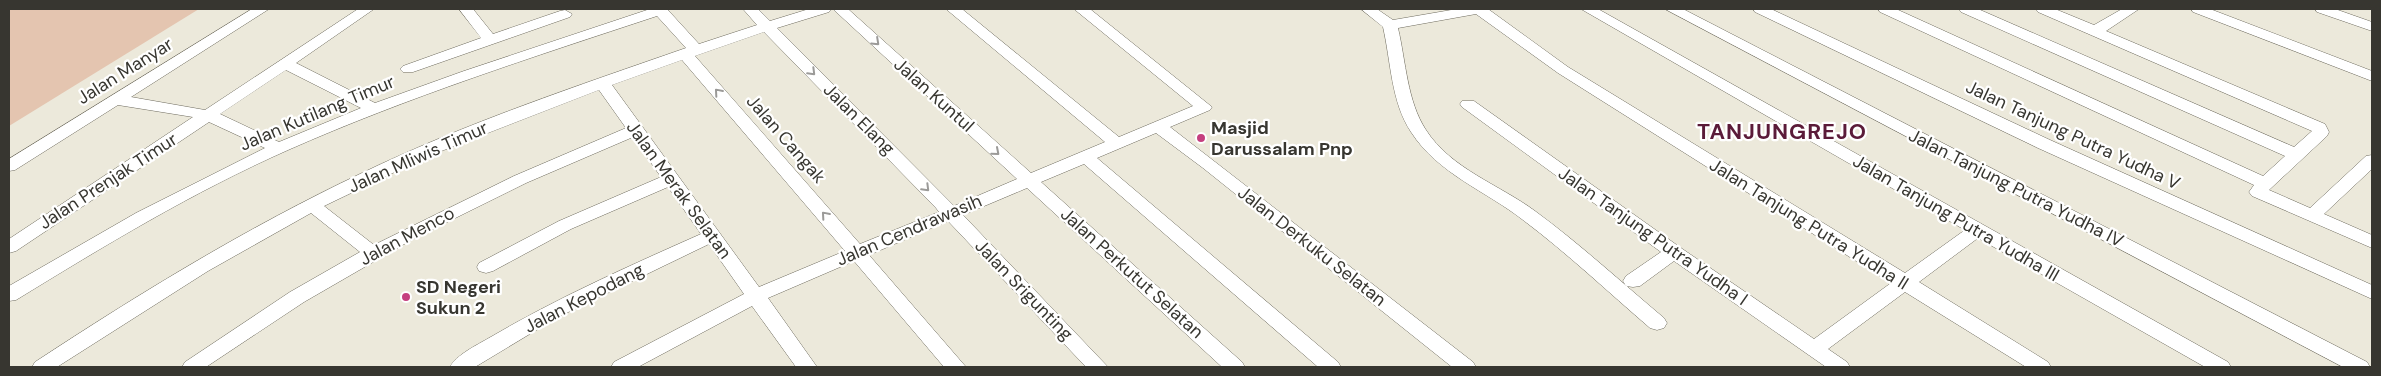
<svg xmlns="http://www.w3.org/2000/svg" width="2381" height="376" font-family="'DM Sans',sans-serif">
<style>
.green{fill:#e4c5b0}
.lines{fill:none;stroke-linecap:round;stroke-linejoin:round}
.street-casing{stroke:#6e6b5e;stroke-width:1}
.street{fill:#fff;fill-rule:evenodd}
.oneway{stroke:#9b9a98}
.poi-dot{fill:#c53f7f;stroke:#fff;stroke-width:2}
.labels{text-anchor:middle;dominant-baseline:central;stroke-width:4.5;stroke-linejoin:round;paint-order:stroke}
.street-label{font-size:18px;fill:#373630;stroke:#fff}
.poi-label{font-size:18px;font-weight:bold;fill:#373630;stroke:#fff;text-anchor:start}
.district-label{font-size:22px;font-weight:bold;letter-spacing:1px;fill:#5b1b39;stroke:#fff}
</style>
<rect width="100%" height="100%" fill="#ece9db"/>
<path class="green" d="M9,9H199L9,126Z"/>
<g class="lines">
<g class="street-casing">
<g id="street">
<path d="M252,9H269L131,97L205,110L358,9H374L296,63L375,103L464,71L650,9H667L699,44L757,25L743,9H758L770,21L809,9H831L829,12L777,28L954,206L1017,179L833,9H848L1031,173L1105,142L946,9H962L1119,137L1193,106L1074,9H1090L1212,107L1210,110L1170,127L1473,362L1476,367H1452L1203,168L1156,133L1097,158L1338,362L1341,367H1318L1084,164L1041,182L1242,362L1245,367H1222L1027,188L963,215L1108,367H1086L948,221L869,255L966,367H944L854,261L768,298L817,367H796L752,306L638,367H611L614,362L744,294L709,244L558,317L475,367H450C456,355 477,345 489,338C557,298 629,266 701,234L668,187L571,229L493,271L486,273L479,271L477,267L479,263L559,221L661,177L633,137L526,183L413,239L304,302L206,367H182L185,362L290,292L360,252L311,213L208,271L57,367H32L35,362C140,293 248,227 362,173C466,123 577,86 686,48L657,16C533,57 408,97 288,150C193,192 104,246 16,300L9,301V286L136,213L265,148L209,122L16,251L9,253V239L193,117L118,105L15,170L9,171V159ZM764,32L936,208L939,212L860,244L695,56ZM682,60L845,251L759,287L612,85ZM286,70L361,108L279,142L220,114ZM599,90L626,128L514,176L374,245L324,206L426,157Z"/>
<path d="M459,9H473L493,34L560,11L565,10L572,14L570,17L413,72H403L400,69L403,66L481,38Z"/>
<path d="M1361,9H1377L1393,20L1457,9H1488L1568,67L1905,273L1965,230L1581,9H1598L2228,362L2231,367H2205L1978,238L1919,282L2048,362L2051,367H2026L1905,292L1828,349L1847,362L1850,367H1826L1674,261L1640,286L1633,287L1626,286L1623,281L1626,276L1661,252L1462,107L1460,104L1462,101H1474L1681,248L1814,339L1891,283L1558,73L1476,14L1398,28C1406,62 1407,101 1426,130C1451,169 1500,185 1535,211C1580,244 1621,282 1664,318L1667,323L1664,328L1657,330L1650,328C1608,292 1567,253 1523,220C1486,191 1438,174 1411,132C1391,102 1391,62 1383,27Z"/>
<path d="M1665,9H1683L2367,362L2370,367H2343Z"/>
<path d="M1753,9H1771L2050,140L2372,285V299L2038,148L1755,12Z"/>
<path d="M1878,9H1896L2263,176L2285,156L1961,12L1959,9H1978L2294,147L2312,131L2038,12L2036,9H2055L2094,25L2122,9H2139L2106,31L2325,124L2329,132L2327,136L2269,190L2310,208L2366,156L2372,155V169L2324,214L2372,235V248L2252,196L2249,192L2254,185L1880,12Z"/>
<path d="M2191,9H2210L2372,71V81L2193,12Z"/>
<path d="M2315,9H2335L2372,22V31L2317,12Z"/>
</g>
</g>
<use href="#street" class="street"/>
</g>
<defs><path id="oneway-chevron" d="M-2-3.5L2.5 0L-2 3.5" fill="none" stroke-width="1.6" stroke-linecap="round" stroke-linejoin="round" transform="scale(1.25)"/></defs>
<g class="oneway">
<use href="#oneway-chevron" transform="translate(876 42) rotate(43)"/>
<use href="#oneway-chevron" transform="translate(812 72) rotate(45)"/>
<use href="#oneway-chevron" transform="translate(718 92) rotate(-131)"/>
<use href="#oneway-chevron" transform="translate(996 152) rotate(41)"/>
<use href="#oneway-chevron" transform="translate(926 188) rotate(45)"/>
<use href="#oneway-chevron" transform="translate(825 215) rotate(-131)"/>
</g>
<g class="poi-dot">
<circle cx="1201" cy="138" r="5"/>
<circle cx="406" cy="297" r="5"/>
</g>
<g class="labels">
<g class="street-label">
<text transform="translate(125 71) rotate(-32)">Jalan Manyar</text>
<text transform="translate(934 95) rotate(42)">Jalan Kuntul</text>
<text transform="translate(317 113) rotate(-23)">Jalan Kutilang Timur</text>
<text transform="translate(859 119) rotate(45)">Jalan Elang</text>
<text transform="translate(2073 135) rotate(25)">Jalan Tanjung Putra Yudha V</text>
<text transform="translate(786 139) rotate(49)">Jalan Cangak</text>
<text transform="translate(418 157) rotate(-24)">Jalan Mliwis Timur</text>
<text transform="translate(108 181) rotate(-33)">Jalan Prenjak Timur</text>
<text transform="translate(2016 188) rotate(27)">Jalan Tanjung Putra Yudha IV</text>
<text transform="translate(679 190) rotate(54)">Jalan Merak Selatan</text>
<text transform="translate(1956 218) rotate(30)">Jalan Tanjung Putra Yudha III</text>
<text transform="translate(1809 224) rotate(32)">Jalan Tanjung Putra Yudha II</text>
<text transform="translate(909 230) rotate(-23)">Jalan Cendrawasih</text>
<text transform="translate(407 236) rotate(-28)">Jalan Menco</text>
<text transform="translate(1653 236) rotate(35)">Jalan Tanjung Putra Yudha I</text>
<text transform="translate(1312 246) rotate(38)">Jalan Derkuku Selatan</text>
<text transform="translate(1132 273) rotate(42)">Jalan Perkutut Selatan</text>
<text transform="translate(1024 290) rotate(46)">Jalan Srigunting</text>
<text transform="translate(584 298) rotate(-27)">Jalan Kepodang</text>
</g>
<g class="poi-label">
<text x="1211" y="128">Masjid<tspan x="1211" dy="21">Darussalam Pnp</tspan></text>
<text x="416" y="287">SD Negeri<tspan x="416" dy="21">Sukun 2</tspan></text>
</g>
<g class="district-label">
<text x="1782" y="131">TANJUNGREJO</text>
</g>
</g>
<rect width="2381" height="376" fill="none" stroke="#373630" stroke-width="20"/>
</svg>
